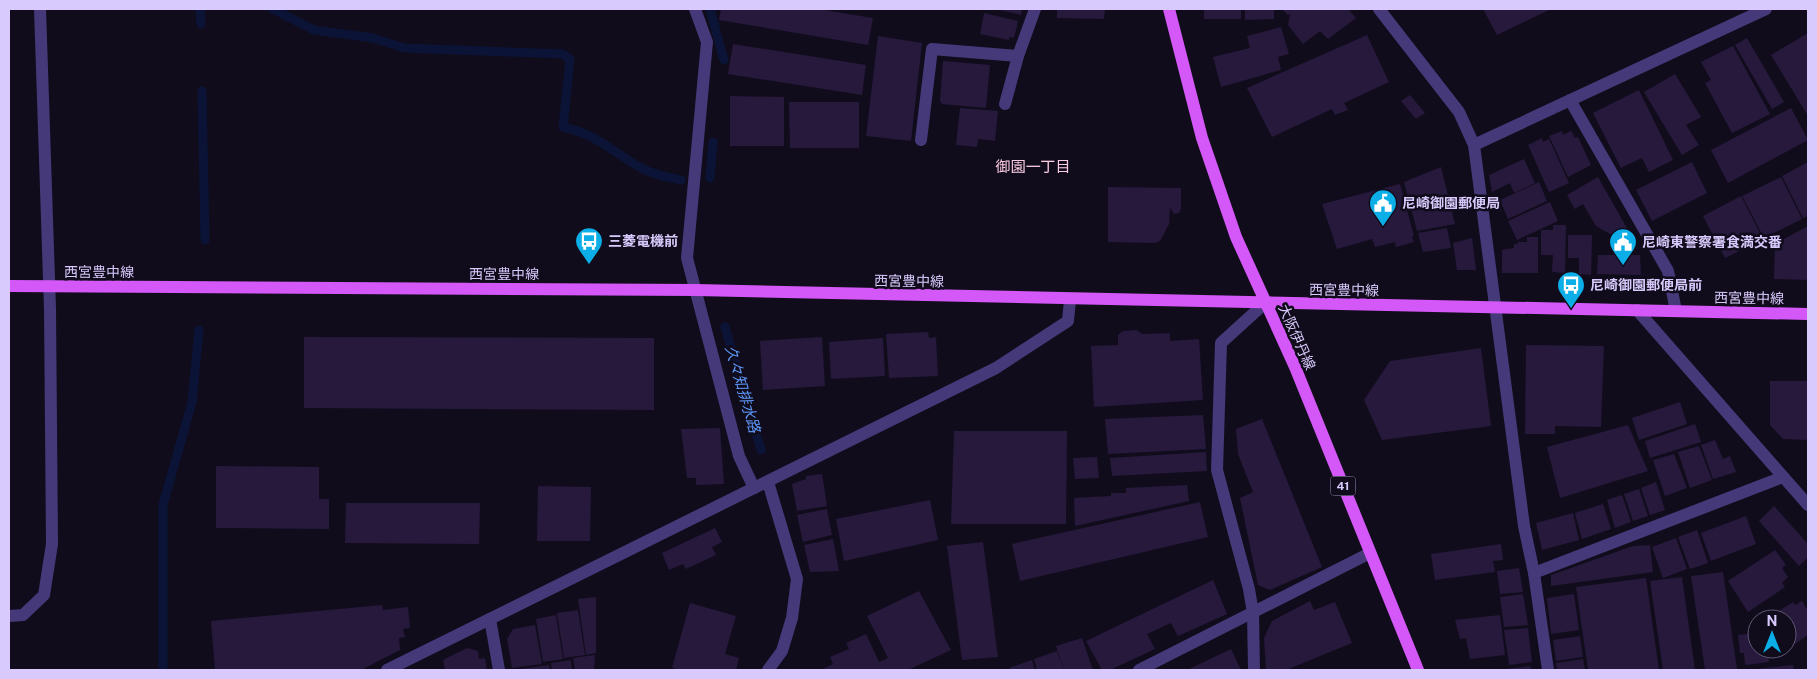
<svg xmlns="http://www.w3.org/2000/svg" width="1817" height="679" font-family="'Public Sans','Noto Sans JP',sans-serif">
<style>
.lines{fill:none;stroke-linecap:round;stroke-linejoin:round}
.stream{stroke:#0b1436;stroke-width:9}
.building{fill:#26193c}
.minor{stroke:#463979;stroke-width:12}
.major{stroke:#d457f7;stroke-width:12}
.labels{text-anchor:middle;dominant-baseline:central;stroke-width:5;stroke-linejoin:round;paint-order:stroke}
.shield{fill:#110c1c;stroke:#9c91b9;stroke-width:1}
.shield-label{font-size:12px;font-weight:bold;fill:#d8cafc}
.poi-label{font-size:14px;font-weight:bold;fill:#d8cafc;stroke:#110c1c;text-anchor:start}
.street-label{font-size:14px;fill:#d8cafc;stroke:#110c1c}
.neighbourhood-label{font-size:15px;fill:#fccce3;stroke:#110c1c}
.water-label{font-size:15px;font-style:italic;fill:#5d97f7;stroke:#110c1c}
</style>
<rect width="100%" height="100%" fill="#110c1c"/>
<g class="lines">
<g class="stream">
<path d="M200,9L201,24"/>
<path d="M273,9L314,30L373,38L404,48L563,54L570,59L563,127C599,135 612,152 643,169C654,175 669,177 681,180"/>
<path d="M710,9L724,60"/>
<path d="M202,91L205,240"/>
<path d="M710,178L713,142"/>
<path d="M725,327L761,450"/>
<path d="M163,670V505L192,402L199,330"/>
</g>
</g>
<g class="building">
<path d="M721,9H818L873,18L868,45L719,20Z"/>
<path d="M996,9H1022L1021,15Z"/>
<path d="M1057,9H1105L1104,19L1057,18Z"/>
<rect x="1204" y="9" width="37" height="10"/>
<path d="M1245,9H1274V19L1245,20Z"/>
<path d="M1282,9H1348L1356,18L1328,39L1320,31L1303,44L1288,25L1290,14L1288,15Z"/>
<path d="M1483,9H1551L1497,35Z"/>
<path d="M984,13L1018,21L1014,38L1010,37L1009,40L980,34Z"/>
<path d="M1281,27L1289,54L1278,57L1281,70L1221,87L1213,57L1250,48L1247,36Z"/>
<path d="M1808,33V116L1771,55Z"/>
<path d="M1367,35L1389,82L1344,103L1348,110L1335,115L1332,109L1272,137L1247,88Z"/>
<path d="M878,36L922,43L911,141L866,136Z"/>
<path d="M1747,38L1784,102L1772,109L1735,45Z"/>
<path d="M733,44L866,65L862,95L728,74Z"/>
<path d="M1733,46L1770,114L1732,133L1705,83L1711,80L1701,62Z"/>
<path d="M943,61L990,65L986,108L942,104L940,101Z"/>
<path d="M1675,74L1701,117L1686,125L1699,145L1682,155L1644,92Z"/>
<path d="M1639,90L1673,160L1649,172L1642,158L1621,168L1593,113Z"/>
<path d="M1410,95L1425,113L1416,119L1401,101Z"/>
<path d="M730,96L784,97V146H730Z"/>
<path d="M789,102H859V148H790Z"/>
<path d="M960,108L998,111L995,141L978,139L977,147L956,145Z"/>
<path d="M1791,108L1808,140L1728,183L1711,150Z"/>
<path d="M1562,131L1563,135L1571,131L1575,138L1578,137L1591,165L1568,177L1549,136Z"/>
<path d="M1542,138L1543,142L1549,139L1569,183L1549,192L1528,145Z"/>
<path d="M1524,159L1535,183L1514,193L1510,183L1492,192L1489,175Z"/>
<path d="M1692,162L1707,193L1652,221L1636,190Z"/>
<path d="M1808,162V216L1803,218L1782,176Z"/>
<path d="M1441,167L1455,224L1417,231L1404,182Z"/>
<path d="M1598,177L1628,230L1615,237L1596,226L1583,204L1575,209L1567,195Z"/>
<path d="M1781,177L1802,219L1764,238L1742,196Z"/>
<path d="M1539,182L1547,201L1508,219L1500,200Z"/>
<path d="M1400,184L1414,236L1412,237L1414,242L1396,247L1395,242L1375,247L1372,239L1337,249L1322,204Z"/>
<path d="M1108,187L1181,188V209L1179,213L1174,214L1170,208L1169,224L1160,241L1155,243L1108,242Z"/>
<path d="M1741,196L1763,239L1725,258L1703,216Z"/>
<path d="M1550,202L1558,221L1517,240L1508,221Z"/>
<path d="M1553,225H1566L1565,273L1552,272L1553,255H1541V230H1553Z"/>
<path d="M1808,226V280L1774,279L1775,244Z"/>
<path d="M1447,228L1451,248L1423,252L1418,233Z"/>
<path d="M1568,235H1592L1591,275L1579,274V258H1568Z"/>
<path d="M1527,237H1538V273H1502V250L1514,248V244H1518V242H1527Z"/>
<path d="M1472,238L1476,270H1457L1453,243Z"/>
<path d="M1598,255H1640L1641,275L1597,274Z"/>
<path d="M1137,330L1142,334L1170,333V341L1199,339L1203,400L1094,407L1091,346L1118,345V335L1123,331Z"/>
<path d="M928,332L929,338L936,337L938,376L889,378L886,334Z"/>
<path d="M304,337L654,338V410L304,408Z"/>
<path d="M822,337L825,386L763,390L760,341Z"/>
<path d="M883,338L885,376L831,379L829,342Z"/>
<path d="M1526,345L1604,346L1601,427L1555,426V434H1525Z"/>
<path d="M1481,348L1491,426L1382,440L1364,400L1390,361Z"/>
<path d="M1770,381H1808V440L1783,439L1770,425Z"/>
<path d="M1680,402L1687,424L1639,440L1632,418Z"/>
<path d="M1203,415L1206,449L1108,454L1105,419Z"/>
<path d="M1262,419L1322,567L1270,590L1258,585L1240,498L1253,492L1238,454L1236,429Z"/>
<path d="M1695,424L1701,442L1650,458L1645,441Z"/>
<path d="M1628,425L1648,471L1560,498L1547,447Z"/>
<path d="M720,428L724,484L696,485V478H687L681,429Z"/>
<path d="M954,431H1067L1066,524H951Z"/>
<path d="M1715,440L1723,459L1730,456L1736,472L1713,479L1701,445Z"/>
<path d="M1699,446L1712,480L1690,488L1678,452Z"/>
<path d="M1206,452L1207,471L1112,476L1110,458Z"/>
<path d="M1674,454L1687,488L1665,496L1653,460Z"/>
<path d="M1097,457L1099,478L1075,479L1073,458Z"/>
<path d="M216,466L319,467V499H329V529L216,528Z"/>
<path d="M822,474L827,506L797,511L792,484L806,479V476Z"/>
<path d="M1656,482L1665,510L1650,515L1641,488Z"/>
<path d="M1187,485L1189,501L1075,526L1074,498L1111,496V493H1126V488Z"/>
<path d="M538,486L591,487L590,541H537Z"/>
<path d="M1639,489L1648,516L1633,521L1624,494Z"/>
<path d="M1622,495L1631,522L1615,528L1607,500Z"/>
<path d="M930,500L938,540L844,561L836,519Z"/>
<path d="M1200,502L1208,537L1020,581L1012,544Z"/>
<path d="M346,503H480L479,544L345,543Z"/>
<path d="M1603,504L1611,529L1582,539L1575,513Z"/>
<path d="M1774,506L1808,544V557L1799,566L1759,521Z"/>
<path d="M827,509L832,535L803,542L797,515Z"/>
<path d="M1573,513L1579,540L1542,550L1536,523Z"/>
<path d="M1746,516L1756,544L1711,561L1701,533Z"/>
<path d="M715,528L722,542L712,547L716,555L686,569L683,564L669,570L662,553Z"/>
<path d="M1697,530L1708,563L1690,569L1678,537Z"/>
<path d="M1676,538L1687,569L1663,578L1652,547Z"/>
<path d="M833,539L839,571L810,572L804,545Z"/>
<path d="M983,542L998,657L962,660L947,546Z"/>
<path d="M1501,544L1503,560L1493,561L1495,572L1435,580L1431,554Z"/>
<path d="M1650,545L1653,572L1551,586V575L1633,546Z"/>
<path d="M1775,550L1786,565L1782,568L1788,577L1782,583L1785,587L1748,612L1728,581Z"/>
<path d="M1519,568L1523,592L1500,594L1497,571Z"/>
<path d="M1723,572L1737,669L1705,670L1691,576Z"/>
<path d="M1682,577L1695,670H1663L1650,581Z"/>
<path d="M1646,578L1659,670H1588L1576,587Z"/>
<path d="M1213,580L1227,614L1178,636L1171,623L1147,634L1155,649L1110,670H1102L1086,641Z"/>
<path d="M919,591L951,650L908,670H821L833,664L830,657L849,649L846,643L866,634L879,662L888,658L867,616Z"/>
<path d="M1523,594L1528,625L1504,627L1500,597Z"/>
<path d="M1574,594L1579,630L1551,634L1547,598Z"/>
<path d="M596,597V653L586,655L578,599Z"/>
<path d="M1310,601L1314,610L1335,602L1352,643L1286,670H1266L1264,638L1272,621Z"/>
<path d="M1802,601L1806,608L1808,607V635L1774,658L1769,649H1787V619H1766L1793,602L1795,605Z"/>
<path d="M690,603L736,616L725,654L739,658L736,670H682L672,668Z"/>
<path d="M382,605L383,610L408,607L410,628L403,629L405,637L399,638L400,650L361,670H215L211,621Z"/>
<path d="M578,610L585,655L564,658L557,613Z"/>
<path d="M556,615L563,659L543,662L536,619Z"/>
<path d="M1500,615L1505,655L1470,659L1466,638L1460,639L1455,620Z"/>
<path d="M535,625L542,664L512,668L507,639L513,629Z"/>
<path d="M1528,628L1532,662L1509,665L1504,630Z"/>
<path d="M1757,633V649H1767L1769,662L1745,665L1744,653H1740L1738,635Z"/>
<path d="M1580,636L1583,657L1556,661L1553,640Z"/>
<path d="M1082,638L1093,670H1064L1056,646Z"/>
<path d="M467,648L478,651L479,659L485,658L487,670H445L443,660Z"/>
<path d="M1231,649L1241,670H1187Z"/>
<path d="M1057,651L1064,670H1037L1034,659Z"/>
<path d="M595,655L594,670H575L573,658Z"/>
<path d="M1583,659L1585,670H1557L1556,663Z"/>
<path d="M571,660L572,670H552L551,663Z"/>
<path d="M1032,660L1035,670H1010L1009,668Z"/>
<path d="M549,665L550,670H520V669Z"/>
<path d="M1793,665L1794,670H1756V669Z"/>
<path d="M1530,666L1531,670H1505V669Z"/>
</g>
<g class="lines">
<g class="minor">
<path d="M695,9L707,42L687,258L739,456L754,488"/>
<path d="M1379,9L1459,112L1474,145L1524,526L1534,573L1548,670"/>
<path d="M1018,56L1035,9"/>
<path d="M1570,100L1668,271L1676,311"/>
<path d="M921,140L932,49L1018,56L1005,104"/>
<path d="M1474,145L1766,9"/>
<path d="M1637,310L1808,505"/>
<path d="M768,482L797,579L792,618L782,651L768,670"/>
<path d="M1534,573L1783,477"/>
<path d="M9,616L23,615L44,595L52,544L50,309L40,9"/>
<path d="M490,619L499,670"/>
<path d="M387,670L996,368L1068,321L1070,300"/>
<path d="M1139,670L1370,553"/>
<path d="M1254,670L1253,613L1249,589L1217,470L1221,343L1265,303"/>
</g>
<g class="major">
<path d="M1169,9L1202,138L1236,237L1295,367L1418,670"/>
<path d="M9,286L696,290L1808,314"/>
</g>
</g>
<defs>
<g id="civic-pin" transform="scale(1.4375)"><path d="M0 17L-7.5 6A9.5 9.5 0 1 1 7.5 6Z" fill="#0caee7" stroke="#110c1c"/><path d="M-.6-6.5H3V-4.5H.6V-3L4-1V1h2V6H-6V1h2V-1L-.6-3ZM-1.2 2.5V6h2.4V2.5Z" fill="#fff"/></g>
<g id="bus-pin" transform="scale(1.4375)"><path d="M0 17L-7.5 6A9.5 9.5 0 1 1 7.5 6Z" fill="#0caee7" stroke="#110c1c"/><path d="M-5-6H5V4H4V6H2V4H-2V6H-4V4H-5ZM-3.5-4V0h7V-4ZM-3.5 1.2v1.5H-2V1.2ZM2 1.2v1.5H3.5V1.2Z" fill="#fff"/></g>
</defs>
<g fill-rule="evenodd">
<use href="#civic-pin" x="1383" y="203"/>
<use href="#bus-pin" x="589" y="241"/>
<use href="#civic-pin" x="1623" y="242"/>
<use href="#bus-pin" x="1571" y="285"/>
</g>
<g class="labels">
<rect class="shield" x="1330.5" y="476.5" width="25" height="19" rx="4"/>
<g class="shield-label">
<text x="1343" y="486">41</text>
</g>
<g class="poi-label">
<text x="1402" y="203">尼崎御園郵便局</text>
<text x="608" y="241">三菱電機前</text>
<text x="1642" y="242">尼崎東警察署食満交番</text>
<text x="1590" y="285">尼崎御園郵便局前</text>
</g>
<g class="street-label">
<text x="99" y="272">西宮豊中線</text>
<text x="504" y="274">西宮豊中線</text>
<text transform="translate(909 281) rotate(1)">西宮豊中線</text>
<text transform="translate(1344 290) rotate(1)">西宮豊中線</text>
<text transform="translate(1749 298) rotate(1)">西宮豊中線</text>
<text transform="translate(1297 337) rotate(66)">大阪伊丹線</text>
</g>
<g class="neighbourhood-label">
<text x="1033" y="166">御園一丁目</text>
</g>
<g class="water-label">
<text transform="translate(743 389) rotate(74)">久々知排水路</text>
</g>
</g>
<rect width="1817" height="679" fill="none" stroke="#d8cafc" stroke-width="20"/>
<g transform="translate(1772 634)"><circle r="24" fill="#110c1c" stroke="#615876"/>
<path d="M0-4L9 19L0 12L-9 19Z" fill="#0caee7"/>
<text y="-8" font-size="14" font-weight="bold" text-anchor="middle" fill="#d8cafc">N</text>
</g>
</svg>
